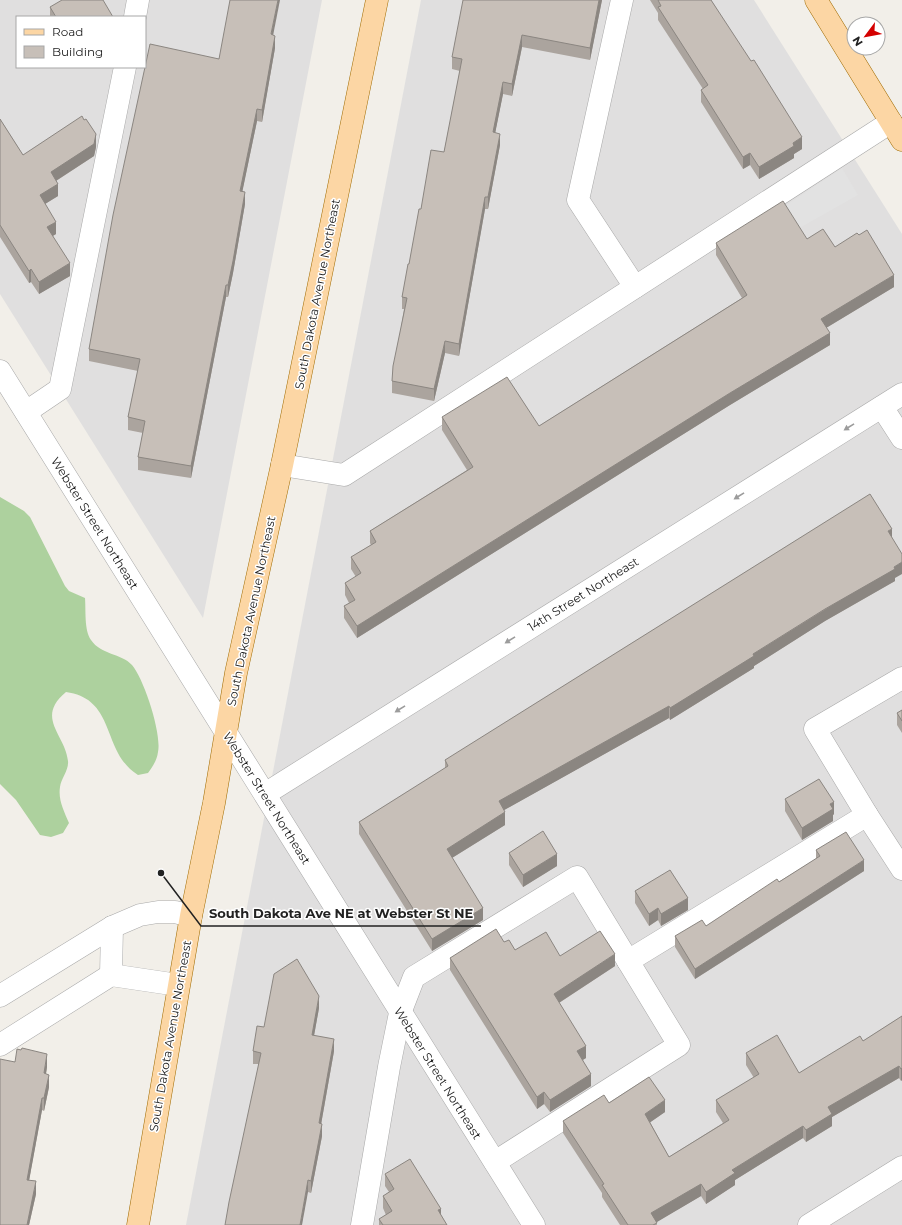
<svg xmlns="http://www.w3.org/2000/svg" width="902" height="1225" font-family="Montserrat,sans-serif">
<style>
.residential{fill:#e0dfdf;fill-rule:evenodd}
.forest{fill:#add19e}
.parking{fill:#e2e2e2}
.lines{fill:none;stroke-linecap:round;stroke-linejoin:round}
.minor-casing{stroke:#a9a9a9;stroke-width:23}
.major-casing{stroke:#a06b00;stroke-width:23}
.minor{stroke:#fff;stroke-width:22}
.major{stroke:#fcd6a4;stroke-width:22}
.wall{fill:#aba49e}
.shaded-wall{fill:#8b8681}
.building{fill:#c7bfb8;stroke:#8b8681}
.oneway{fill:#9c9c9c}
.labels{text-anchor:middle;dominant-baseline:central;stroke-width:3;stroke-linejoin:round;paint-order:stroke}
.street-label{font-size:12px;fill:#222;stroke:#fff}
.leader{fill:none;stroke:#222;stroke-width:1.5}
.callout-dot{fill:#222;stroke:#fff;stroke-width:1.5}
.callout-label{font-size:13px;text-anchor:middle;font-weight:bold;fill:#222;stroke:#fff;stroke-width:3;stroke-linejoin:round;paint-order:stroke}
</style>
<rect width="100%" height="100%" fill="#f2efe9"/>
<g class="residential">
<path d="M0,0H322L203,618L0,294ZM17,17H145V67H17Z"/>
<path d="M421,0H754L902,234V1225H186Z"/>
</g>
<path class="forest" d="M0,497L24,511L30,517L65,586L69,591L85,598C86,610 84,630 91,640C101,655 121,653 132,665C144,679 162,734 158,752C157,760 153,766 148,773L138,775C101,752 117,699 66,692C35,718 65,734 68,761C69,770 61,779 60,787C58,800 64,811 69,823L63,833L51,837L40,835L16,800L0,784Z"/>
<path class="parking" d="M842,168L858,195L796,230L782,208Z"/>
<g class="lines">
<g class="minor-casing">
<g id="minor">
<path d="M622,0L578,200L635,287"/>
<path d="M135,17L138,0"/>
<path d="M0,371L534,1225"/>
<path d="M882,407L902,438"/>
<path d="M26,412L60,389L125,67"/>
<path d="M282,465L344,475L891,122"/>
<path d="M902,678L815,729L867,815L902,869"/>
<path d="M265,794L902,394"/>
<path d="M628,961L867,815"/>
<path d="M111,975L112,927"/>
<path d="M0,996L112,927L140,915L158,912H175L191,916"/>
<path d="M0,1045L111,975L178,985"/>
<path d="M362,1225L389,1067L400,1013L414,977L577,877L679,1045L495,1162"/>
<path d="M809,1225L902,1167"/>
</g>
</g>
<g class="major-casing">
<g id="major">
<path d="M816,0L902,140"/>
<path d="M138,1225L191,916L214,803L236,673L282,465L377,0"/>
</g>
</g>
<use href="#minor" class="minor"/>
<use href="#major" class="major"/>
</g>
<g class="wall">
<path d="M602,0L590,60L522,47L512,96L503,94L495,133L500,145L488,209H485L459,356L445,353L434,401L392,393V381L404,309H402V297L421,209L444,152L460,71L452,69V57Z"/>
<path d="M650,0H711L802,149L794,154V158L759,179L750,165L743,169L701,102V90L703,89L658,20V13Z"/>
<path d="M50,7L113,17H50Z"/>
<path d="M274,35L275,48L262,122L257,121L242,192L245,204L233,273L228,297H226L191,478L138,470V457L143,433L128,430V417L138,371L89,361V349L219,59Z"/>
<path d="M0,119L23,155L96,147L94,156L56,181L58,196L45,204L56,234L53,236L70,276L39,294L31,282L29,283L0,237Z"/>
<path d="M807,239L835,247L894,287L826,328L830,345L730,405L357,638L344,618V606L349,603L345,595V583L356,577L351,569V557L371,545L370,543V531L467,470L442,430V417L539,426L742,298L716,255V243Z"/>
<path d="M892,537L895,581L825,621L754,666V668L670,720L669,718L504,810L505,825L452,858L483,920L432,951L359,834V822L445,769V760Z"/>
<path d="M902,710V733L897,725V713Z"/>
<path d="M785,799L834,814L833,815V821L802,840L785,811Z"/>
<path d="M816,850L864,871L695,979L675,947V936L706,926L779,882L816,859Z"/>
<path d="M509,853L557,866L523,887L509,865Z"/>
<path d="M635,891L688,910L661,926L658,920L649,926L635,903Z"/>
<path d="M504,942L515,950L560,956L615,966L559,1003L586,1058L583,1060L591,1086L550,1112L544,1104L537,1109L450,970V958Z"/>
<path d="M319,1008L314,1035L334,1051L321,1124L322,1136L311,1193L308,1192L258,1064H253V1051L264,1027Z"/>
<path d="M902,1016V1080L901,1081L899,1078L832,1117V1126L806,1142L803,1138L735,1180V1185L706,1204L701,1196L656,1222L657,1225H620L602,1197V1193L563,1133V1121L609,1103L665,1112L650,1122L669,1157L723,1123L716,1112V1100L754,1078L746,1065V1053L799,1073L863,1041Z"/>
<path d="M15,1062L47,1067L46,1074L49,1087L44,1111L42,1110L29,1180L36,1194L29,1225H0Z"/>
<path d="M385,1174L441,1215L447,1225H379V1219L386,1215L383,1208V1196L389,1192L385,1186Z"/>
</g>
<g class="shaded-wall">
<path d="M278,0H280L271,46V34Z"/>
<path d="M599,0H602L590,60V48Z"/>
<path d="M522,35V47L512,96V84Z"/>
<path d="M275,36V48L262,122V110Z"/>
<path d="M503,82V94L493,144V132Z"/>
<path d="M257,109V121L240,203V191Z"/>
<path d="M96,134V147L94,156L51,184V172Z"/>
<path d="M500,134V145L488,209V197Z"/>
<path d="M802,137V149L794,154V158L759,179V167L793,143Z"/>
<path d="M750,153V165L743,169V157Z"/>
<path d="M58,184V196L40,207V195Z"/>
<path d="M245,192V204L233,273L228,297V285Z"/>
<path d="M485,197V209L459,356V344Z"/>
<path d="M56,222V234L47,239V227Z"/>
<path d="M70,263V276L39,294V282Z"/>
<path d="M31,269V282L29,283V271Z"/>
<path d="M894,275V287L821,331V319Z"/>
<path d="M226,285V297L191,478V466Z"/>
<path d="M830,333V345L730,405L357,638V626L730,393Z"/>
<path d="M445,341V353L434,401V389Z"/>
<path d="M892,529V541L888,531Z"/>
<path d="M902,562V574L895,578V581L825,621L754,666V668L670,720V708L753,654Z"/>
<path d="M669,706V718L499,813V801Z"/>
<path d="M834,802V814L833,815V821L802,840V828L830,804Z"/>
<path d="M505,812V825L447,861V849Z"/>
<path d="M557,854V866L523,887V875Z"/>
<path d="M864,860V871L695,979V969Z"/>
<path d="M688,898V910L661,926V914Z"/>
<path d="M483,908V920L432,951V939Z"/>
<path d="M658,908V920L649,926V914Z"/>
<path d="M615,954V966L554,1006V994Z"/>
<path d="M319,996V1008L312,1047V1035Z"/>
<path d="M334,1039V1051L319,1136V1123Z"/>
<path d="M586,1046V1058L577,1063V1051Z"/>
<path d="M47,1054V1067L44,1085V1073Z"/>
<path d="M899,1066V1078L832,1117V1126L806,1142V1130L828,1107Z"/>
<path d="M902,1068V1080L901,1081V1069Z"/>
<path d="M591,1074V1086L550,1112V1100Z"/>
<path d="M49,1075V1087L44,1111V1098Z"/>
<path d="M544,1092V1104L537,1109V1097Z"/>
<path d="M42,1098V1110L27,1192V1180Z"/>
<path d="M665,1100V1112L645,1126V1114Z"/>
<path d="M322,1124V1136L311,1193V1181Z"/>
<path d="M803,1126V1138L735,1180V1185L706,1204V1192L732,1170Z"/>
<path d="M308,1180V1192L302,1225H300Z"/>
<path d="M36,1181V1194L29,1225H27Z"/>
<path d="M701,1184V1196L652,1225L651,1213Z"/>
<path d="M441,1209V1221L438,1210Z"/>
</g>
<g class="building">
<path d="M62,0H103L113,17H56L50,7Z"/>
<path d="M230,0H278L271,34L275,36L262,110L257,109L240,191L245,192L233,261L228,285H226L191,466L138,457L145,421L128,417L140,359L89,349L113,215L150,44L219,59Z"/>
<path d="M463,0H599L590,48L522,35L512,84L503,82L493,132L500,134L488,197H485L459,344L445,341L434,389L392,381L393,366L407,298L402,297L408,264H409L419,209H421L431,150L444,152L462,59L452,57Z"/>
<path d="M658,0H711L751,61L754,60L802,137L793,143L794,146L759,167L750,153L743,157L701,90L708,85L658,7L661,6Z"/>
<path d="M82,116L84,120L86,119L96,134L94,144L51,172L58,184L40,195L56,222L47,227L70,263L39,282L31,269L29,271L0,225V119L23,155Z"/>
<path d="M783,201L807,239L823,229L835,247L857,233L859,235L867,230L894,275L821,319L830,333L730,393L357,626L344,606L355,600L345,583L361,573L351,557L376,542L370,531L473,467L442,417L507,377L539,426L741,299L747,295L716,243Z"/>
<path d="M870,494L892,529L888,531L902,554V562L894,567L895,569L825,609L753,654L754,656L670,708L669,706L499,801L505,812L447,849L483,908L432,939L359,822L448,766L445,760Z"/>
<path d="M902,710V721L897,713Z"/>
<path d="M819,779L834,802L830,804L833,809L802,828L785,799Z"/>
<path d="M543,831L557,854L523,875L509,853Z"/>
<path d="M846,832L864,860L695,969L675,936L702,920L706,926L777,879L779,882L820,856L816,850Z"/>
<path d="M670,870L688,898L661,914L658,908L649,914L635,891Z"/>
<path d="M496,929L504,942L509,940L515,950L546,932L560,956L600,931L615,954L554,994L586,1046L577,1051L591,1074L550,1100L544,1092L537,1097L450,958Z"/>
<path d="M297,959L319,996L312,1035L334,1039L319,1123L322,1124L311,1181L308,1180L300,1225H225L229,1202L261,1053L253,1051L257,1026L264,1027L274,974Z"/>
<path d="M902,1016V1068L901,1069L899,1066L828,1107L832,1114L806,1130L803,1126L732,1170L735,1173L706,1192L701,1184L651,1213L657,1223L653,1225H628L602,1185L604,1184L563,1121L604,1095L609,1103L649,1077L665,1100L645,1114L669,1157L729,1120L716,1100L759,1074L746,1053L777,1035L799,1073L860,1036L863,1041Z"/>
<path d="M22,1048L47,1054L44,1073L49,1075L44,1098H42L27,1180L36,1181L27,1225H0V1059L15,1062L17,1049L21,1050Z"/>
<path d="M410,1159L441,1209L438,1210L447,1225H383L379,1219L392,1211L383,1196L394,1189L385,1174Z"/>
</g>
<defs><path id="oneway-solid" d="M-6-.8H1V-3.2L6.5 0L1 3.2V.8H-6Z"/></defs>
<g class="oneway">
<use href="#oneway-solid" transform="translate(849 427) rotate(148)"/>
<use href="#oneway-solid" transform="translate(739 496) rotate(148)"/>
<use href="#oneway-solid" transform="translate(510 640) rotate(148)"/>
<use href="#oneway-solid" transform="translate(400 709) rotate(148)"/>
</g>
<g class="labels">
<g class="street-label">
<text transform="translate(317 294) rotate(-79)">South Dakota Avenue Northeast</text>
<text transform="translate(95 523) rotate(58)">Webster Street Northeast</text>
<text transform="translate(583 594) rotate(-32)">14th Street Northeast</text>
<text transform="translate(251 611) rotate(-78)">South Dakota Avenue Northeast</text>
<text transform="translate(267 798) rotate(58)">Webster Street Northeast</text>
<text transform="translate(170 1036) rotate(-80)">South Dakota Avenue Northeast</text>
<text transform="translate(438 1073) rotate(58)">Webster Street Northeast</text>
</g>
</g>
<path class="leader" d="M161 873L201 926H481"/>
<circle class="callout-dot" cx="161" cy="873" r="4"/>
<g class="callout-label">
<text x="341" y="918">South Dakota Ave NE at Webster St NE</text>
</g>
<rect x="16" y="16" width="130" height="52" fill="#ffffff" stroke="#a7a7a7"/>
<rect x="24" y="29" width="20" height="6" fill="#fcd6a4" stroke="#a7a7a7"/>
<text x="52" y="36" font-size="12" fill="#222222">Road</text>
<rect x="24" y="46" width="20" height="12" fill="#c7bfb8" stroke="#a7a7a7"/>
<text x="52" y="56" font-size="12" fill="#222222">Building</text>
<g transform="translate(866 36) rotate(238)"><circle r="19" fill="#ffffff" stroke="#a7a7a7"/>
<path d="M0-3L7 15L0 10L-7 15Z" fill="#d40000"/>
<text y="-6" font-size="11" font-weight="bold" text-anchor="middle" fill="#222222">N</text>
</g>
</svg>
